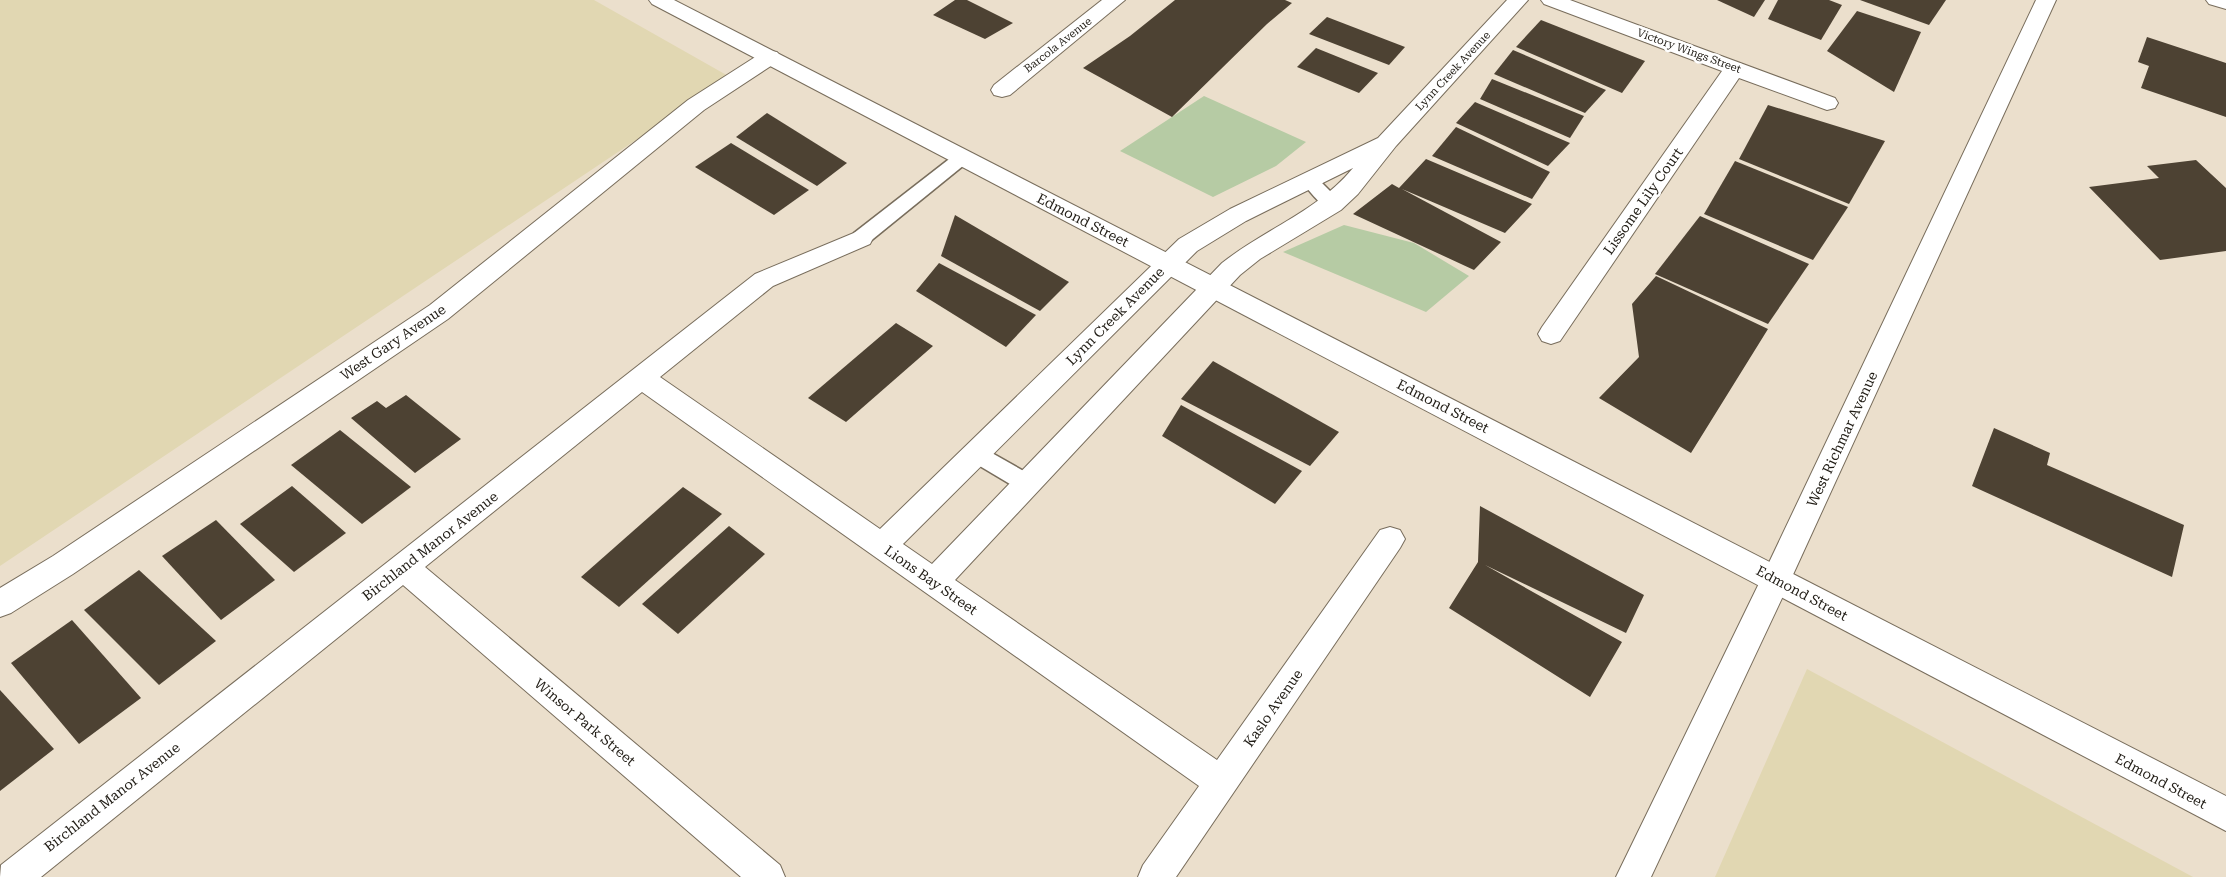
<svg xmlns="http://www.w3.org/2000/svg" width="2226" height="877" font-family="'Roboto Serif',serif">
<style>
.green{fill:#b6cba4}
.sand{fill:#e1d7b2}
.building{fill:#4d4233}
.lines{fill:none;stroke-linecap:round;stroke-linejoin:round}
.service-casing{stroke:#786d5c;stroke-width:3}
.minor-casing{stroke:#786d5c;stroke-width:2}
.tertiary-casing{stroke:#786d5c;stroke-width:2}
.service{fill:#fff;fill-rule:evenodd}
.minor{fill:#fff;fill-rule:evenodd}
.tertiary{fill:#fff;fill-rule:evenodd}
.labels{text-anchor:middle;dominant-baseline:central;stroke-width:5;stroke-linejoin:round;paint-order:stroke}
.far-street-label{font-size:11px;fill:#201c15;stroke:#fff}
.street-label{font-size:14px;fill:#201c15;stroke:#fff}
</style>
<rect width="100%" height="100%" fill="#ebdfcc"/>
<g class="green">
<path d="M1204,96L1306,142L1276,166L1213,197L1120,151Z"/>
<path d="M1344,225L1414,243L1469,276L1426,312L1283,252Z"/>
</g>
<g class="sand">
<path d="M0,0H594L730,77L0,566Z"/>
<path d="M1807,669L2193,877H1715Z"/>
</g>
<g class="building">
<path d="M955,0H967L1013,23L985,39L933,15Z"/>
<path d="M1175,0H1285L1292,3L1267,24L1172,117L1083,68L1130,36Z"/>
<path d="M1717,0H1765L1754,17Z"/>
<path d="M1778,0H1829L1842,5L1821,40L1768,19Z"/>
<path d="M1860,0H1946L1929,25Z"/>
<path d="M1857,11L1921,32L1894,92L1827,51Z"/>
<path d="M1327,17L1405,47L1389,65L1309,34Z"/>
<path d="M1541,20L1645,61L1622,93L1516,47Z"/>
<path d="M2147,37L2226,63V117L2141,88L2149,66L2138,62Z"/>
<path d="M1316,48L1378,73L1359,93L1297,67Z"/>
<path d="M1513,50L1606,90L1585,113L1494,74Z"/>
<path d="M1492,79L1584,116L1570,138L1480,99Z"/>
<path d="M1475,102L1570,143L1548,166L1456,123Z"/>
<path d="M1768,105L1885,141L1849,204L1739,159Z"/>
<path d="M767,113L847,163L817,186L736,137Z"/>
<path d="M1456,127L1550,172L1532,199L1432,156Z"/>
<path d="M731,143L809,190L774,215L695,167Z"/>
<path d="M1426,159L1532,204L1505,233L1402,189L1501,242L1474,270L1353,214L1392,184L1399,188Z"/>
<path d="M2196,160L2226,188V251L2160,260L2089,187L2159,178L2147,166Z"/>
<path d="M1735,161L1848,207L1813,260L1704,214Z"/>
<path d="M955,215L1069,282L1040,311L941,256Z"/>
<path d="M1700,216L1809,264L1768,324L1655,274Z"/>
<path d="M939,263L1036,315L1006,347L916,291Z"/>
<path d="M1656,276L1768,329L1691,453L1599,398L1639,357L1632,304Z"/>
<path d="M896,323L933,346L846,422L808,398Z"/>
<path d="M1213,361L1339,432L1310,466L1181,399Z"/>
<path d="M406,395L461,439L415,473L351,418L377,401L386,408Z"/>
<path d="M1181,405L1302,471L1275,504L1162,436Z"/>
<path d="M1994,428L2050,453L2047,465L2184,525L2172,577L1972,486Z"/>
<path d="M340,430L411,487L362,524L291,465Z"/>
<path d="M292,486L346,533L294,572L240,524Z"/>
<path d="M683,487L722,514L619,607L581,577Z"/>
<path d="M1480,506L1644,595L1626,633L1485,565L1622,642L1590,697L1449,608L1478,562Z"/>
<path d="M216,520L275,580L221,620L162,556Z"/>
<path d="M729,526L765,554L678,634L642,604Z"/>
<path d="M139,570L216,641L159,685L84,610Z"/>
<path d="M72,620L141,698L79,744L11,663Z"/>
<path d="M0,690L54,749L0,791Z"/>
</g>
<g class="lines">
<g class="service-casing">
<g id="service">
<path d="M963,151L969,153L972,157L969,161L868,243L861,245L854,243L852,238L854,233L957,153Z"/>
<path d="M1310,175L1316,177L1339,200L1342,204L1339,208C1324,213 1314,195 1304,185L1301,181L1304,177Z"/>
<path d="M976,444L1036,478L1039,484L1036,490L1028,493L1020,490L968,459L965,453L968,447Z"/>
</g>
</g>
<g class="minor-casing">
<g id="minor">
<path d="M1102,0H1125L1010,95L1002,97L994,95L991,90L994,85Z"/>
<path d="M1507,0H1528L1396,146L1358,194L1341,210L1260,259L1240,275L955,580L1217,760L1380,530L1390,527L1400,530L1405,539L1400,548L1176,877H1138L1143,865L1199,786L642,392L425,567L780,865L785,877H741L403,585L41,877H0L1,865L755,274L861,230L870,232L873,238L870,244L773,286L660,377L880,529L1179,239L1230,209L1378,138ZM1353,168C1318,211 1265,229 1222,263L932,564L903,544L1197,251L1246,221Z"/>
<path d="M1541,0H1570L1835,98L1838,103L1835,108L1827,110L1739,78L1560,341L1551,344L1542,341L1538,334L1542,327L1722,71L1544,4Z"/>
<path d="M2036,0H2056L1791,579L1651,877H1616L1765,571Z"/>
<path d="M2206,0H2226V9L2209,4Z"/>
<path d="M770,51L777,52L781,57L777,62L704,110L448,319L73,574L11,613L0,617V588L53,556L430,305L688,100L763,52Z"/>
</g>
</g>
<g class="tertiary-casing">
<path id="tertiary" d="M649,0H674L2226,796V831L652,4Z"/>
</g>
<use href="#service" class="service"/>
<use href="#minor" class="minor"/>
<use href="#tertiary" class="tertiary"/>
</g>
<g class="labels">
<g class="far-street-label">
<text transform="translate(1058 45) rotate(-38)">Barcola Avenue</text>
<text transform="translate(1689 51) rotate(20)">Victory Wings Street</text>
<text transform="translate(1453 71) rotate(-47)">Lynn Creek Avenue</text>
</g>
<g class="street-label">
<text transform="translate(1643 201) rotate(-55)">Lissome Lily Court</text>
<text transform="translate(1083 220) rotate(27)">Edmond Street</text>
<text transform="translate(1115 316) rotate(-45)">Lynn Creek Avenue</text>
<text transform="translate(393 342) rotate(-34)">West Gary Avenue</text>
<text transform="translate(1443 406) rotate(27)">Edmond Street</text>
<text transform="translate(1842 439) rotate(-65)">West Richmar Avenue</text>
<text transform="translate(430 546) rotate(-38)">Birchland Manor Avenue</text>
<text transform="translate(931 580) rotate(35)">Lions Bay Street</text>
<text transform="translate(1802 593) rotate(28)">Edmond Street</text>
<text transform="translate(1273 708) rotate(-55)">Kaslo Avenue</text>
<text transform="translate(585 722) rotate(40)">Winsor Park Street</text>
<text transform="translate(2161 781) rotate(28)">Edmond Street</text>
<text transform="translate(112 797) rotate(-38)">Birchland Manor Avenue</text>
</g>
</g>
</svg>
